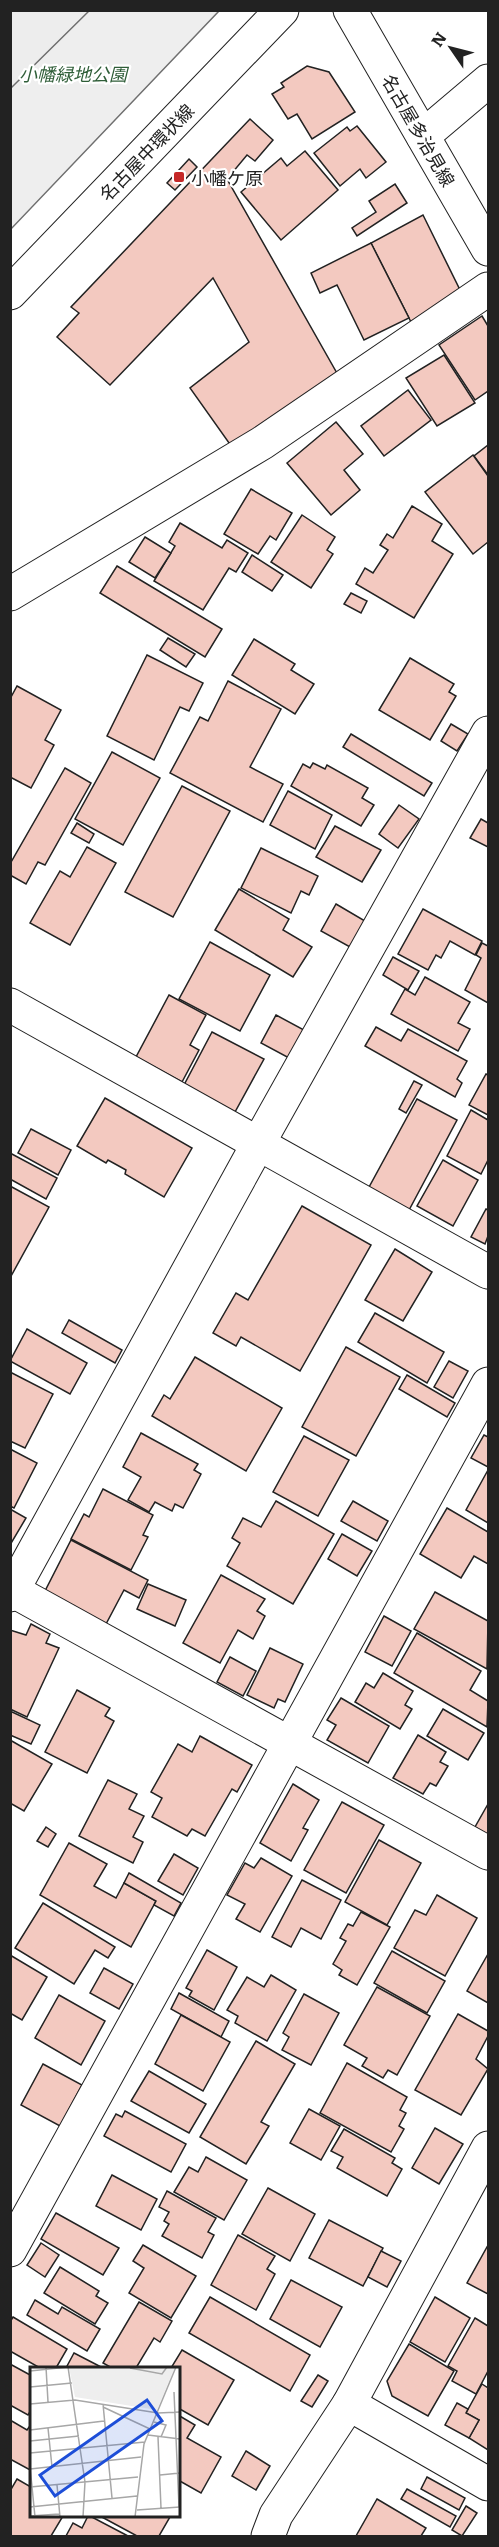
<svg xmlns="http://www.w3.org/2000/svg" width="499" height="2547" font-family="Literata,'Noto Sans JP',serif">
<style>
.green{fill:#eee;stroke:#6f6f6f;stroke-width:1.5}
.parking{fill:#ededed;stroke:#6f6f6f;stroke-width:1.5}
.building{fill:#f3c9c0;stroke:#222;stroke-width:1.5}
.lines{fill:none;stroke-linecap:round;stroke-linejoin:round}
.minor-casing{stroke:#222;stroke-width:35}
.primary-casing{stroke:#222;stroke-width:35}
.minor{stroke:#fff;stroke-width:33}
.primary{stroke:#fff;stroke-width:33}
.poi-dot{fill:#c62828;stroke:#fff;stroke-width:2}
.labels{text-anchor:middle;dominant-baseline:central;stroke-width:4.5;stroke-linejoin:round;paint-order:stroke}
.park-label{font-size:18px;font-style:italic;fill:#2f5e38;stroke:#fff}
.street-label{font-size:18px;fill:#222;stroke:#fff}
.poi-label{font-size:18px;fill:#222;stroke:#fff;text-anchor:start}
.inset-road{fill:none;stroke:#a7a7a7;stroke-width:1.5}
.view{fill:#1d4ed8;fill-opacity:0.15;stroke:#1d4ed8;stroke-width:3}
.inset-edge{fill:none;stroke:#222;stroke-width:3}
</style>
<rect width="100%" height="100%" fill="#fff"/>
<path class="green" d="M11,11H219L11,229Z"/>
<path class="parking" d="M11,10H89V11L11,88Z"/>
<g class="building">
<path d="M307,66L329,72L355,112L312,139L297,114L288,119L272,94L284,87L281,83Z"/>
<path d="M250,119L273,140L255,161L247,155L227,179L338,375L234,450L190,388L249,342L213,278L110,385L57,337L79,313L71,307Z"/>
<path d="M357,126L386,162L366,178L360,169L340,186L314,153L347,127L350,131Z"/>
<path d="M305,151L338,190L281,240L241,192L281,158L287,166Z"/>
<path d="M189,159L197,167L175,190L167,183Z"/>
<path d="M395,184L407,203L357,236L352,228L376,212L369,201Z"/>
<path d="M423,215L463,296L411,322L371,243Z"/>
<path d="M371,243L409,318L364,340L337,285L320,293L311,273Z"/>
<path d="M482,316L488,326V391L475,400L439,345Z"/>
<path d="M444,355L475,403L437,426L406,378Z"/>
<path d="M408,390L431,420L384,456L361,426Z"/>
<path d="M336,422L363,454L344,470L360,490L331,515L287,463Z"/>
<path d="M488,445V475L474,456Z"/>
<path d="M473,455L488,476V542L473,554L425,492Z"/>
<path d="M251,489L292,513L276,540L270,536L258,554L224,534Z"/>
<path d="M412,506L442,524L432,541L453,554L414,618L356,584L365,568L373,573L388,550L380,545L387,534L393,538Z"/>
<path d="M302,515L335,537L327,550L333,554L311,588L271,562Z"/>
<path d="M180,523L222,548L227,540L248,553L236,572L229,568L203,610L154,581L175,546L169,542Z"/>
<path d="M145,537L171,553L155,578L129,562Z"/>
<path d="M252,555L283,575L272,591L242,572Z"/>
<path d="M117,566L222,629L205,657L100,593Z"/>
<path d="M351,593L367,601L361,613L344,604Z"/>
<path d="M168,638L195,654L186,667L160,650Z"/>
<path d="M254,639L295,664L291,670L314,684L295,714L232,675Z"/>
<path d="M147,655L203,683L189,711L180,707L154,760L107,736Z"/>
<path d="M410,658L454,684L449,692L456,696L430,740L379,710Z"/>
<path d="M228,681L281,709L250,767L283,784L263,822L170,773L200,717L208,721Z"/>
<path d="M17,686L61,710L45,740L54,745L31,788L10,777V699Z"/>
<path d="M451,724L468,734L457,751L441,741Z"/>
<path d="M351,734L432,783L424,796L343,747Z"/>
<path d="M112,752L160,778L123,845L75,819Z"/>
<path d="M313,763L325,769L327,765L368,788L362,798L374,805L361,826L291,786L303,764L310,768Z"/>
<path d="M65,768L91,783L45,865L38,862L26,884L10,875V864Z"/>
<path d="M182,786L230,811L173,917L125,892Z"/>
<path d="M288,791L332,815L315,849L270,825Z"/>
<path d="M399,805L419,819L398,848L379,834Z"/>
<path d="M481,819L488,823V847L470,838Z"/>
<path d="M77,823L94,834L89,843L71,833Z"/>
<path d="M335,826L381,850L362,882L316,857Z"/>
<path d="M87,847L116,863L70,945L30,923L60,871L70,877Z"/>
<path d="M261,848L318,876L309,895L301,891L291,913L241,888Z"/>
<path d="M239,889L289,919L283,930L312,947L293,977L215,930Z"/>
<path d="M336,904L365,921L350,947L321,931Z"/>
<path d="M423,909L482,941L475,955L450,941L441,958L436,955L428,970L398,954Z"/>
<path d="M210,942L270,975L240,1031L179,999Z"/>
<path d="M482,943L488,946V1003L465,990L481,958L476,955Z"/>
<path d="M393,957L419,971L408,990L383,975Z"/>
<path d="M425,977L470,1002L458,1023L470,1029L458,1051L391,1014L405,989L415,995Z"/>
<path d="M169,995L206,1015L190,1045L199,1050L182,1082L136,1057Z"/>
<path d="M276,1015L304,1030L289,1058L261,1043Z"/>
<path d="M376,1027L401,1041L408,1029L467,1061L457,1079L462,1083L455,1097L365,1046Z"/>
<path d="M212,1032L264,1059L235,1112L184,1085Z"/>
<path d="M486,1074L488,1075V1115L469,1105Z"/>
<path d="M414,1081L422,1085L406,1113L399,1109Z"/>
<path d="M105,1098L192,1148L164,1197L125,1174L126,1170L108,1160L106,1163L77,1146Z"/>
<path d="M417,1099L457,1120L408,1212L368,1189Z"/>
<path d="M471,1110L488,1120V1160L481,1174L447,1156Z"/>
<path d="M31,1129L71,1150L58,1175L18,1153Z"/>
<path d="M10,1153L57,1178L46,1199L10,1179Z"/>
<path d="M443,1160L478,1180L453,1226L417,1206Z"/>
<path d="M10,1186L49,1207L10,1278Z"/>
<path d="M302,1206L371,1245L300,1371L241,1337L236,1346L213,1333L236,1293L248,1300Z"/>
<path d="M486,1209L488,1210V1236L485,1244L471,1237Z"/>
<path d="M395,1249L432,1272L403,1321L365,1300Z"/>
<path d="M375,1313L444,1352L427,1383L358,1342Z"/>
<path d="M69,1320L122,1350L115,1363L62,1333Z"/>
<path d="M27,1329L87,1363L70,1394L10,1361Z"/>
<path d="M346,1347L400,1377L356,1456L302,1427Z"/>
<path d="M195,1357L282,1408L246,1471L152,1416L164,1395L170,1399Z"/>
<path d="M449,1361L468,1371L453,1398L434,1387Z"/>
<path d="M10,1372L53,1394L25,1448L10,1441Z"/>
<path d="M407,1375L455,1403L447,1417L399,1389Z"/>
<path d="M141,1433L198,1464L194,1470L201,1474L183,1508L175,1504L172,1511L155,1502L149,1512L128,1500L141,1477L123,1467Z"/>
<path d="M484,1435L488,1437V1467L471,1458Z"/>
<path d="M304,1436L349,1460L318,1516L273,1492Z"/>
<path d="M10,1449L37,1463L14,1508L10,1506Z"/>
<path d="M488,1470V1523L466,1510Z"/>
<path d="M103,1489L153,1515L143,1535L148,1537L131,1570L71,1539L84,1514L89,1517Z"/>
<path d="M276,1501L334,1534L293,1604L227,1566L240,1543L232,1538L243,1518L261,1527Z"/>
<path d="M353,1501L388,1521L377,1541L341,1521Z"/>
<path d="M447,1508L488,1532V1564L474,1556L461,1578L420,1554Z"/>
<path d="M10,1509L26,1518L10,1545Z"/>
<path d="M342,1534L372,1551L357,1576L328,1559Z"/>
<path d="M71,1540L148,1580L139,1598L124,1590L106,1624L44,1593Z"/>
<path d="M221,1575L265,1599L257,1611L265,1616L253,1639L238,1630L220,1663L183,1643Z"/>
<path d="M148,1584L186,1600L175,1626L137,1609Z"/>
<path d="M435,1592L488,1621L487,1669L414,1629Z"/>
<path d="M384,1616L411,1631L392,1666L365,1652Z"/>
<path d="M31,1624L50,1634L46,1643L59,1648L27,1717L10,1709V1630L26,1635Z"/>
<path d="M417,1633L481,1671L470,1690L488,1701L487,1727L394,1673Z"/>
<path d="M270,1648L303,1664L285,1702L278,1699L274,1708L247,1695Z"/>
<path d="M230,1657L256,1671L243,1696L217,1682Z"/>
<path d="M383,1673L413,1691L405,1705L412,1709L400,1729L355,1702L366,1683L374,1688Z"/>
<path d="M77,1690L110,1708L105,1716L114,1721L87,1773L45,1752Z"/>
<path d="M341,1698L389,1726L368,1763L327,1740L336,1725L327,1720Z"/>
<path d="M443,1709L484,1733L468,1760L427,1736Z"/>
<path d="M10,1711L40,1725L31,1744L10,1735Z"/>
<path d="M418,1735L446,1752L440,1762L448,1766L436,1786L430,1783L423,1794L393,1778Z"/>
<path d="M200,1736L252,1765L237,1792L232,1789L205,1836L192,1829L187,1836L152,1817L162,1798L151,1792L178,1744L192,1752Z"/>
<path d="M10,1740L52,1764L24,1811L10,1803Z"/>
<path d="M108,1780L137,1794L129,1809L144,1816L133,1837L143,1842L133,1863L79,1836Z"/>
<path d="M293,1784L319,1800L303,1828L308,1830L291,1861L260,1843Z"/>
<path d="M342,1802L384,1825L346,1893L304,1870Z"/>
<path d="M488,1804V1835L475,1827Z"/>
<path d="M46,1827L56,1834L48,1847L37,1841Z"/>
<path d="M379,1840L421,1863L387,1925L345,1902Z"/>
<path d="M69,1843L107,1864L94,1886L116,1898L124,1883L156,1901L131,1947L40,1895Z"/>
<path d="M174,1854L198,1868L183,1895L158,1881Z"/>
<path d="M261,1858L292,1876L260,1932L236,1919L245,1904L227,1895L245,1863L254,1868Z"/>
<path d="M129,1873L181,1903L174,1916L154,1905L156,1901L124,1883Z"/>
<path d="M302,1880L341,1900L321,1939L301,1928L291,1947L272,1937Z"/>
<path d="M437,1895L477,1918L445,1976L394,1948L415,1910L426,1915Z"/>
<path d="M43,1903L115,1947L108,1958L95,1950L74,1984L15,1948Z"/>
<path d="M361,1912L390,1927L357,1985L339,1975L342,1970L333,1964L346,1941L340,1938L348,1924L353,1926Z"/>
<path d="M207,1950L237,1967L214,2010L189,1996L192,1991L186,1988Z"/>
<path d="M392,1951L445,1981L427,2013L374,1983Z"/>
<path d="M488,1954V2003L467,1991Z"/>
<path d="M10,1955L47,1977L22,2020L10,2013Z"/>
<path d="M104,1968L133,1984L119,2009L90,1993Z"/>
<path d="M271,1975L296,1990L267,2041L235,2023L238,2016L227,2010L247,1977L264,1987Z"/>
<path d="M377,1987L430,2016L397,2075L388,2070L383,2078L362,2066L367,2058L344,2045Z"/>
<path d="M179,1993L229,2021L221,2037L171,2009Z"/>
<path d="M304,1994L339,2013L311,2065L282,2050L289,2037L283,2033Z"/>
<path d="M59,1995L105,2021L81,2065L35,2038Z"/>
<path d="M458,2014L488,2031V2036L476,2059L488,2069L461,2115L415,2090Z"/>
<path d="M181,2015L230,2042L203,2091L155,2064Z"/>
<path d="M256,2041L295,2064L261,2122L269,2126L246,2164L200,2137Z"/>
<path d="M347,2063L407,2097L400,2110L406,2113L399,2126L404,2129L391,2152L320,2113Z"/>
<path d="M43,2064L82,2085L60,2126L21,2105Z"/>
<path d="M149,2071L206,2104L189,2133L131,2101Z"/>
<path d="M309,2109L340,2126L321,2160L290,2143Z"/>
<path d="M125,2111L186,2144L171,2172L104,2136L116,2114L122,2117Z"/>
<path d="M435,2128L463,2144L439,2184L412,2168Z"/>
<path d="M344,2129L395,2158L392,2163L402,2169L387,2196L337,2168L343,2157L331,2151Z"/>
<path d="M206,2157L247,2180L224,2220L174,2192L189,2167L198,2172Z"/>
<path d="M112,2175L157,2199L141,2230L96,2206Z"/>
<path d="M268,2188L315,2214L290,2261L242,2234Z"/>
<path d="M167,2191L216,2218L208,2232L214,2235L202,2258L162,2236L169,2224L164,2221L169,2212L159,2207Z"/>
<path d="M56,2213L119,2248L103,2275L41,2239Z"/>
<path d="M329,2220L383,2248L363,2286L309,2258Z"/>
<path d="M238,2235L275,2256L267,2269L275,2274L256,2310L211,2285Z"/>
<path d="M41,2243L59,2255L45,2277L27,2265Z"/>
<path d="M143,2245L196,2276L171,2318L129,2293L144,2268L133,2261Z"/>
<path d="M487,2247L488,2248V2294L467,2283Z"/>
<path d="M381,2251L401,2261L387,2287L368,2277Z"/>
<path d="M60,2267L99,2291L96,2296L108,2303L95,2324L44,2293Z"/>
<path d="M291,2280L342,2307L320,2347L270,2319Z"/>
<path d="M210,2297L310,2355L290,2391L189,2333Z"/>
<path d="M435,2297L470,2318L445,2362L410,2342Z"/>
<path d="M35,2300L58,2314L62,2307L100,2329L87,2351L27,2315Z"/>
<path d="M139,2302L172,2321L160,2342L154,2338L136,2368H112L103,2363Z"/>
<path d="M13,2317L67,2349L56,2368H40L10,2351V2322Z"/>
<path d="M475,2318L488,2326V2371L476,2394L452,2381L457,2371L448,2366Z"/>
<path d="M409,2344L454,2371L428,2416L392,2396L387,2381Z"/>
<path d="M182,2350L234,2380L208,2425L178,2408V2368H171Z"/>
<path d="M74,2353L103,2368H66Z"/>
<path d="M10,2364L32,2376V2408L28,2415L10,2405Z"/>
<path d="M318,2375L328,2381L312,2407L301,2401Z"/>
<path d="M482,2384L488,2388V2450L469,2438L479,2420L466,2413Z"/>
<path d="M457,2403L468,2409L466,2413L479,2420L469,2438L445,2425Z"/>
<path d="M178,2415L195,2425L187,2438L221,2457L201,2493L178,2480Z"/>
<path d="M10,2420L27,2430L32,2423V2471L10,2459Z"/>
<path d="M246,2451L270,2466L256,2490L232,2476Z"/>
<path d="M427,2477L465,2498L459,2510L421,2489Z"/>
<path d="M17,2479L29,2486L32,2481V2516H63L51,2536H10V2491Z"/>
<path d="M407,2489L456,2516L450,2527L401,2499Z"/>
<path d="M377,2499L426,2528L421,2536H356Z"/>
<path d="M466,2506L477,2513L462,2536L452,2530Z"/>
<path d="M88,2516H90L128,2536H66L73,2523L82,2528Z"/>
<path d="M100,2516H167L170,2517L159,2536H137Z"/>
</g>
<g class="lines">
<g class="minor-casing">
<g id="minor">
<path d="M423,136L488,81"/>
<path d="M10,594L262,443L488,289"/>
<path d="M10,1005L488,1272"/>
<path d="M10,1589L488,1853"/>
<path d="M10,1595L258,1144L488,733"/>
<path d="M10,2250L488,1384"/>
<path d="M349,2404L488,2484"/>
<path d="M268,2536L276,2515L349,2404L488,2148"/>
</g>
</g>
<g class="primary-casing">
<g id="primary">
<path d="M350,10L488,249"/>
<path d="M10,293L282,10"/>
</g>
</g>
<use href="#minor" class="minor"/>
<use href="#primary" class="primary"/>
</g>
<rect class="poi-dot" x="173" y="171" width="12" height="12" rx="3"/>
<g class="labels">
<g class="park-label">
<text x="73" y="73">小幡緑地公園</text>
</g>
<g class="street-label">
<text transform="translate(419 130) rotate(60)">名古屋多治見線</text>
<text transform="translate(146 152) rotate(-46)">名古屋中環状線</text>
</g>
<g class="poi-label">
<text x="191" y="177">小幡ケ原</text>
</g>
</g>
<g transform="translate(30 2367)">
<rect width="150" height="150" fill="#fff"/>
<path d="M39,0H145L127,43L45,30Z" fill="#eee"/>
<path class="inset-road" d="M16,0L18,35M100,1L132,7L137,0M0,4L38,0L55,115L53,150M0,20L42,16M144,25L149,140M0,37L45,33L128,46L150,45M73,37L82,131M73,40L120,62M124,55L136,58L131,70M18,61L22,100M0,63L74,54M118,68L150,72M128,70L131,141M0,74L49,69M0,86L115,75M0,101L2,119M0,102L111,90M130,108L150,106M27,118L30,150M0,120L108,110M2,120L5,150M0,140L107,129M107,143L150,140M0,149L29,147M105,150L114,77L146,0"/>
<path class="view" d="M117,33L132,54L25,129L10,108Z"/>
<rect width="150" height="150" class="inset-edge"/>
</g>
<rect width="499" height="2547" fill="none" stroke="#222222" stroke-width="24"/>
<g transform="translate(451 48) rotate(305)" stroke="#ffffff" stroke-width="4.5" paint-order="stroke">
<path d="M0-4.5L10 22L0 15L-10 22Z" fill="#222222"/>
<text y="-9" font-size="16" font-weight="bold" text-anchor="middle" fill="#222222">N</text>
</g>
</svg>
